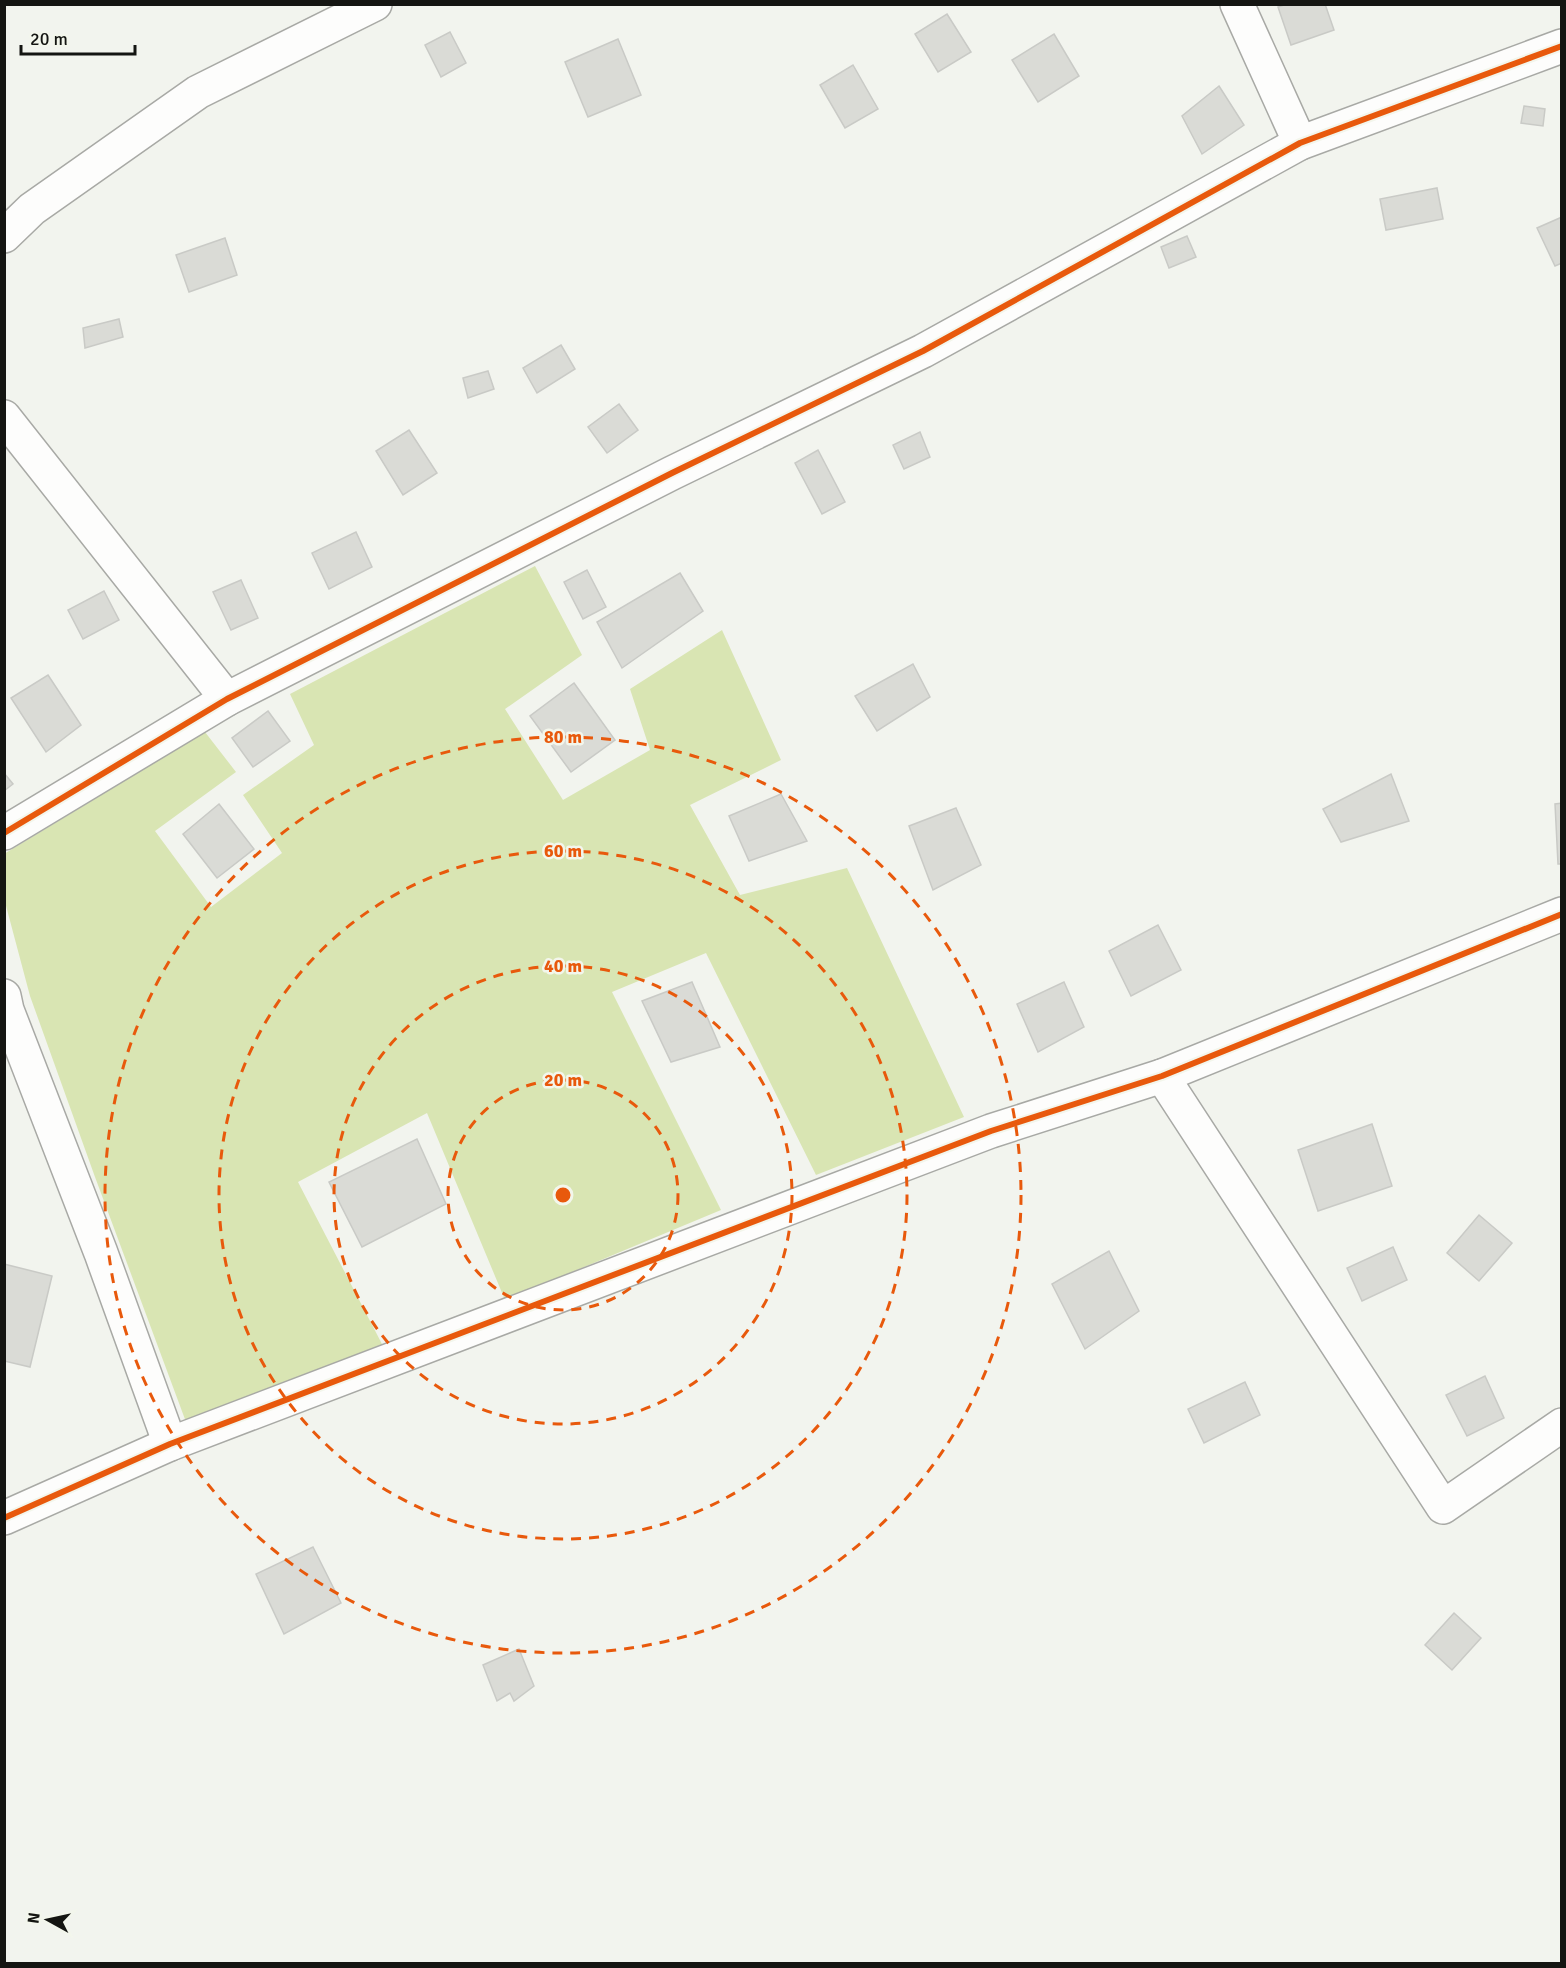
<svg xmlns="http://www.w3.org/2000/svg" width="1566" height="1968" font-family="Signika,sans-serif">
<style>
.green{fill:#d9e5b3}
.building{fill:#dadbd6;stroke:#c9cac6;stroke-width:1.5}
.lines{fill:none;stroke-linecap:round;stroke-linejoin:round}
.minor-casing{stroke:#a8a9a5;stroke-width:36}
.minor{stroke:#fdfdfc;stroke-width:33}
.cycleway-casing{stroke:#f3f6ec;stroke-width:10}
.cycleway{stroke:#e8590c;stroke-width:6}
.ring{fill:none;stroke:#e8590c;stroke-width:3;stroke-dasharray:10 8}
.centre{fill:#e8590c;stroke:#f3f6ec;stroke-width:3}
.ring-label{font-size:18px;text-anchor:middle;font-weight:bold;fill:#e8590c;stroke:#f3f6ec;stroke-width:5;stroke-linejoin:round;paint-order:stroke}
</style>
<rect width="100%" height="100%" fill="#f2f4ee"/>
<path class="green" d="M535,566L582,655L505,709L563,800L650,750L630,689L722,630L781,760L690,805L740,895L847,868L964,1117L816,1175L706,953L612,992L721,1210L505,1300L427,1113L298,1182L383,1346L186,1422L95,1177L30,996L5,902L4,854L205,732L236,772L155,831L211,907L282,853L243,795L314,745L290,694Z"/>
<g class="building">
<path d="M1287,4H1325L1334,30L1291,45L1278,7Z"/>
<path d="M947,14L971,52L938,72L915,34Z"/>
<path d="M450,32L466,63L441,77L425,45Z"/>
<path d="M1054,34L1079,76L1038,102L1012,60Z"/>
<path d="M618,39L641,95L588,117L565,62Z"/>
<path d="M853,65L878,109L845,128L820,85Z"/>
<path d="M1219,86L1244,125L1202,154L1182,116Z"/>
<path d="M1524,106L1545,109L1543,126L1521,123Z"/>
<path d="M1437,188L1443,219L1386,230L1380,199Z"/>
<path d="M1562,217V263L1555,266L1537,228Z"/>
<path d="M1187,236L1196,257L1169,268L1161,247Z"/>
<path d="M225,238L237,275L189,292L176,255Z"/>
<path d="M119,319L123,337L85,348L83,328Z"/>
<path d="M561,345L575,369L537,393L523,368Z"/>
<path d="M488,371L494,389L468,398L463,378Z"/>
<path d="M619,404L638,430L607,453L588,427Z"/>
<path d="M409,430L437,473L403,495L376,451Z"/>
<path d="M920,432L930,457L904,469L893,445Z"/>
<path d="M818,450L845,502L822,514L795,463Z"/>
<path d="M356,532L372,567L329,589L312,553Z"/>
<path d="M587,570L606,607L583,619L564,582Z"/>
<path d="M680,573L703,611L622,668L597,622Z"/>
<path d="M241,580L258,618L231,630L213,592Z"/>
<path d="M104,591L119,620L83,639L68,610Z"/>
<path d="M913,664L930,697L877,731L855,696Z"/>
<path d="M48,675L81,725L46,752L11,698Z"/>
<path d="M574,683L615,740L571,772L530,716Z"/>
<path d="M268,711L290,741L253,767L232,738Z"/>
<path d="M4,773L13,784L4,791Z"/>
<path d="M1391,774L1409,821L1341,842L1323,809Z"/>
<path d="M781,794L807,841L749,861L729,816Z"/>
<path d="M1562,803V864H1558L1555,804Z"/>
<path d="M219,804L254,849L217,878L183,834Z"/>
<path d="M956,808L981,865L933,890L909,826Z"/>
<path d="M1158,925L1181,970L1131,996L1109,951Z"/>
<path d="M692,982L720,1047L671,1062L642,1001Z"/>
<path d="M1064,982L1084,1027L1038,1052L1017,1004Z"/>
<path d="M1372,1124L1392,1186L1318,1211L1298,1150Z"/>
<path d="M417,1139L446,1204L362,1247L329,1182Z"/>
<path d="M1479,1215L1512,1243L1479,1281L1447,1253Z"/>
<path d="M1393,1247L1407,1280L1362,1301L1347,1268Z"/>
<path d="M1109,1251L1139,1311L1085,1349L1052,1284Z"/>
<path d="M4,1264L52,1276L30,1367L4,1361Z"/>
<path d="M1485,1376L1504,1418L1467,1436L1446,1395Z"/>
<path d="M1245,1382L1260,1415L1204,1443L1188,1409Z"/>
<path d="M313,1547L341,1603L284,1634L256,1574Z"/>
<path d="M1454,1613L1481,1638L1452,1670L1425,1645Z"/>
<path d="M519,1649L534,1686L514,1701L510,1693L497,1701L483,1665Z"/>
</g>
<g class="lines">
<g class="minor-casing">
<g id="minor">
<path d="M1237,4L1300,143"/>
<path d="M4,236L32,209L198,92L375,4"/>
<path d="M4,417L227,699"/>
<path d="M4,833L227,699L672,473L923,351L1300,143L1562,46"/>
<path d="M4,996L7,1010L101,1253L170,1444"/>
<path d="M1162,1076L1443,1507L1562,1425"/>
<path d="M4,1518L170,1444L991,1131L1162,1076L1562,914"/>
</g>
</g>
<use href="#minor" class="minor"/>
<g class="cycleway-casing">
<g id="cycleway">
<path d="M4,833L227,699L672,473L923,351L1300,143L1562,46"/>
<path d="M4,1518L170,1444L991,1131L1162,1076L1562,914"/>
</g>
</g>
<use href="#cycleway" class="cycleway"/>
</g>
<g class="ring">
<circle cx="563" cy="1195" r="115"/>
<circle cx="563" cy="1195" r="229"/>
<circle cx="563" cy="1195" r="344"/>
<circle cx="563" cy="1195" r="458"/>
</g>
<circle cx="563" cy="1195" r="9" class="centre"/>
<g class="ring-label">
<text x="563" y="743">80 m</text>
<text x="563" y="857">60 m</text>
<text x="563" y="972">40 m</text>
<text x="563" y="1086">20 m</text>
</g>
<rect width="1566" height="1968" fill="none" stroke="#141512" stroke-width="12"/>
<g transform="translate(48 1920) rotate(278)" stroke="#f3f6ec" stroke-width="4.5" paint-order="stroke">
<path d="M0-4.5L10 22L0 15L-10 22Z" fill="#141512"/>
<text y="-9" font-size="16" font-weight="bold" text-anchor="middle" fill="#141512">N</text>
</g>
<path d="M21 45v9h114v-9" fill="none" stroke="#141512" stroke-width="3"/>
<text x="30" y="45" font-size="18" fill="#141512" stroke="#f3f6ec" stroke-width="4.5" paint-order="stroke">20 m</text>
</svg>
